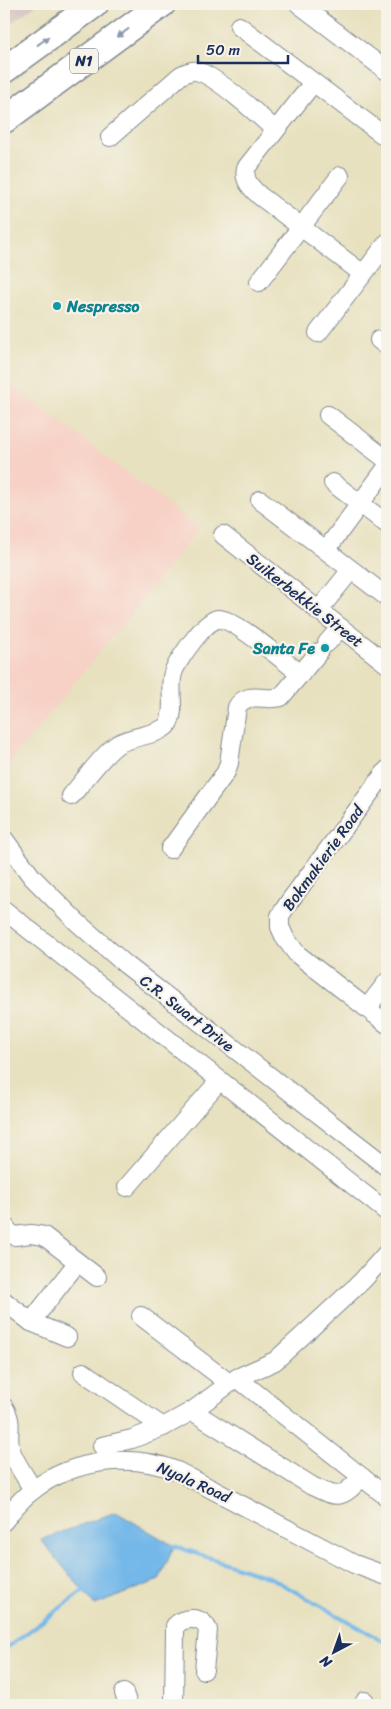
<svg xmlns="http://www.w3.org/2000/svg" width="391" height="1709" font-family="Sriracha,sans-serif">
<style>
.built{fill:#f7d1c6}
.industrial{fill:#d2bfbf}
.water{fill:#73b8e9;stroke:#4774a4}
.lines{fill:none;stroke-linecap:round;stroke-linejoin:round}
.stream{stroke:#73b8e9;stroke-width:4}
.minor-casing{stroke:#81888e;stroke-width:20}
.highway-casing{stroke:#81888e;stroke-width:29}
.minor{stroke:#fff;stroke-width:18}
.highway{stroke:#fff;stroke-width:26}
.oneway{fill:#8d97ae}
.culture-dot{fill:#0f9aa8;stroke:#f7f3e8;stroke-width:2}
.labels{text-anchor:middle;dominant-baseline:central;stroke-width:4.5;stroke-linejoin:round;paint-order:stroke}
.shield{fill:#f7f3e8;stroke:#5d6a87;stroke-width:1}
.shield-label{font-size:15px;font-weight:bold;fill:#1b2f5e}
.culture-label{font-size:16px;font-weight:bold;fill:#0d838f;stroke:#f7f3e8;text-anchor:start}
.street-label{font-size:16px;fill:#1b2f5e;stroke:#f7f3e8}
</style>
<rect width="100%" height="100%" fill="#f7f3e8"/>
<filter id="ink" filterUnits="userSpaceOnUse"><feTurbulence type="fractalNoise" baseFrequency=".02" numOctaves="2"/><feDisplacementMap in="SourceGraphic" scale="10" xChannelSelector="R" yChannelSelector="G"/><feConvolveMatrix kernelMatrix="1 2 1 2 8 2 1 2 1" color-interpolation-filters="sRGB"/></filter>
<filter id="wash" filterUnits="userSpaceOnUse"><feTurbulence type="fractalNoise" baseFrequency=".0096" numOctaves="4" result="noise"/><feDisplacementMap in="SourceGraphic" scale="20" xChannelSelector="R" yChannelSelector="G"/><feGaussianBlur stdDeviation="1.12" result="paint"/><feColorMatrix in="noise" values="0 0 0 0 0 0 0 0 0 0 0 0 0 0 0 0 0 1.4 0 .05"/><feComposite in="paint" operator="in"/></filter>
<g filter="url(#wash)">
<rect width="100%" height="100%" fill="#e7e1bf"/>
<path class="built" d="M4,378L199,529L4,770Z"/>
<path class="industrial" d="M4,4H37L4,28Z"/>
<path class="water" d="M116,1512L174,1546L159,1580L95,1605L41,1540Z"/>
<g class="lines">
<g class="stream">
<path d="M174,1546L271,1578L387,1643"/>
<path d="M4,1650L83,1591"/>
</g>
</g>
</g>
<g filter="url(#ink)">
<g class="lines">
<g class="minor-casing">
<g id="minor">
<path d="M299,4L387,71"/>
<path d="M239,26L387,138"/>
<path d="M313,83L246,168C243,180 251,188 260,196L363,274"/>
<path d="M110,137L181,75C186,73 191,70 196,71C214,74 260,116 275,130"/>
<path d="M259,282L340,176"/>
<path d="M318,333L387,243"/>
<path d="M379,340L387,346"/>
<path d="M328,415L387,460"/>
<path d="M333,483L387,524"/>
<path d="M260,500L387,597"/>
<path d="M223,535L387,664"/>
<path d="M326,550L387,467"/>
<path d="M318,611L351,570"/>
<path d="M327,643L340,628"/>
<path d="M387,770L289,902L280,916V927L285,938L297,954L387,1024"/>
<path d="M71,796C83,782 105,752 118,744C131,736 161,735 168,724C177,710 167,687 174,670C180,658 204,621 218,619C233,617 287,664 301,674"/>
<path d="M4,839L32,877L78,923L125,964L387,1167"/>
<path d="M170,849L226,772L229,763L237,707C247,690 266,702 281,697L319,652"/>
<path d="M4,910L387,1212"/>
<path d="M367,1008L387,982"/>
<path d="M127,1187L219,1081"/>
<path d="M4,1225L9,1232L15,1236L31,1234L44,1236L97,1277"/>
<path d="M4,1301L31,1322L67,1337"/>
<path d="M141,1316L229,1383"/>
<path d="M31,1322L77,1263"/>
<path d="M83,1372L163,1427"/>
<path d="M237,1378L387,1497"/>
<path d="M4,1407C14,1424 7,1431 10,1447C12,1458 27,1479 33,1490"/>
<path d="M192,1411L312,1486C339,1499 341,1499 362,1477"/>
<path d="M102,1446L132,1439L163,1427L192,1411L237,1378L275,1361L362,1281L387,1253"/>
<path d="M4,1521C12,1510 21,1499 33,1490C73,1460 130,1452 177,1471L354,1564L387,1576"/>
<path d="M124,1693L128,1705"/>
<path d="M174,1705L175,1630V1626C184,1616 203,1616 208,1630L204,1670"/>
<path d="M365,1705V1701"/>
</g>
</g>
<g class="highway-casing">
<g id="highway">
<path d="M4,70L95,4"/>
<path d="M4,120L162,4"/>
</g>
</g>
<use href="#minor" class="minor"/>
<use href="#highway" class="highway"/>
</g>
<defs><path id="oneway-solid" d="M-6-.8H1V-3.2L6.5 0L1 3.2V.8H-6Z" transform="scale(1.25)"/></defs>
<g class="oneway">
<use href="#oneway-solid" transform="translate(123 33) rotate(144)"/>
<use href="#oneway-solid" transform="translate(43 41) rotate(-36)"/>
</g>
</g>
<g class="culture-dot">
<circle cx="57" cy="306" r="5"/>
<circle cx="325" cy="648" r="5"/>
</g>
<g class="labels">
<rect class="shield" x="70" y="48.5" width="28" height="25" rx="4"/>
<g class="shield-label">
<text x="84" y="61">N1</text>
</g>
<g class="culture-label">
<text x="67" y="306">Nespresso</text>
<text x="315" y="648" text-anchor="end">Santa Fe</text>
</g>
<g class="street-label">
<text transform="translate(305 600) rotate(38)">Suikerbekkie Street</text>
<text transform="translate(323 858) rotate(-54)">Bokmakierie Road</text>
<text transform="translate(187 1013) rotate(38)">C.R. Swart Drive</text>
<text transform="translate(194 1482) rotate(24)">Nyala Road</text>
</g>
</g>
<rect width="391" height="1709" fill="none" stroke="#f7f3e8" stroke-width="20"/>
<g transform="translate(334 1652) rotate(221)" stroke="#f7f3e8" stroke-width="4" paint-order="stroke">
<path d="M0-4L9 19L0 12L-9 19Z" fill="#1b2f5e"/>
<text y="-8" font-size="14" font-weight="bold" text-anchor="middle" fill="#1b2f5e">N</text>
</g>
<path d="M198 55v8h90v-8" fill="none" stroke="#1b2f5e" stroke-width="2.5"/>
<text x="206" y="55" font-size="15" fill="#1b2f5e" stroke="#f7f3e8" stroke-width="4" paint-order="stroke">50 m</text>
</svg>
